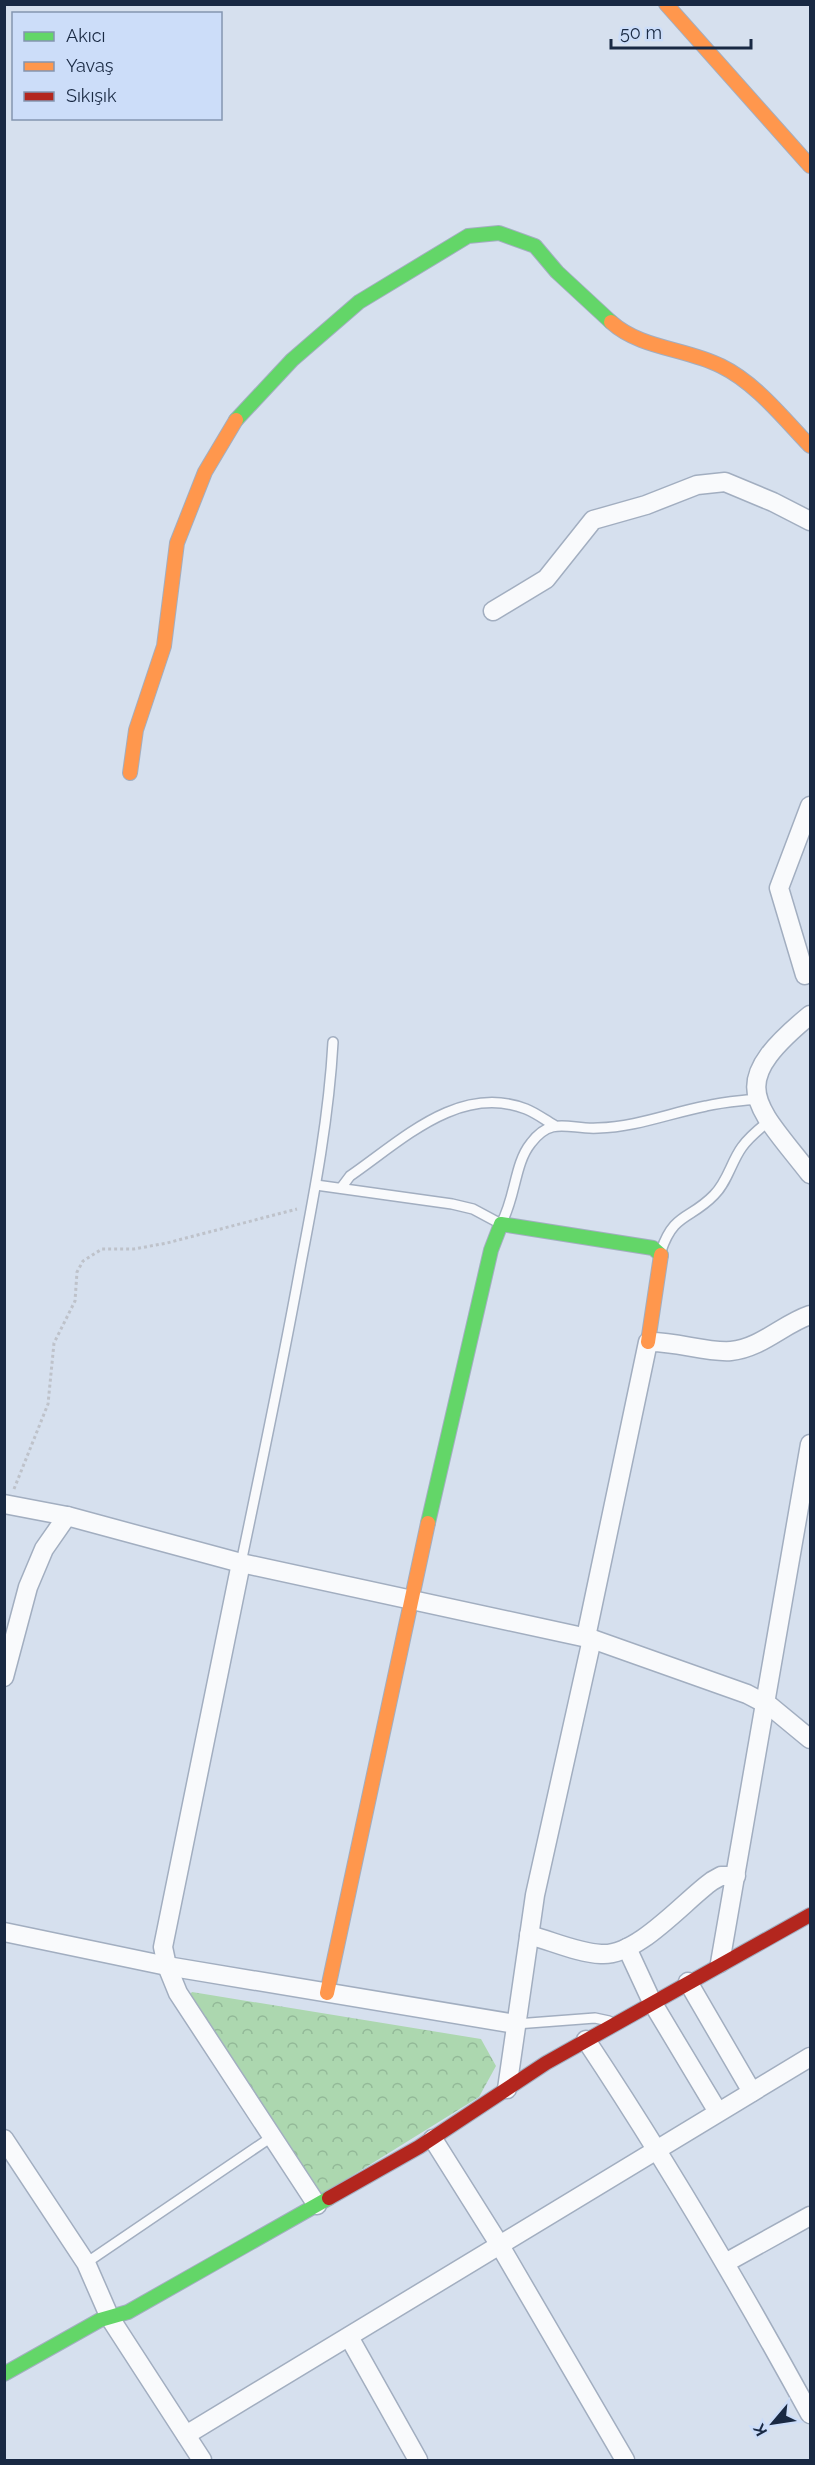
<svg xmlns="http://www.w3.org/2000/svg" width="815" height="2465" font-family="Raleway,sans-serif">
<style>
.park{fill:url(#park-crowns)}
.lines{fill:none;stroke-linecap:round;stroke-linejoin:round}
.lane-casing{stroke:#a2aec0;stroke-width:12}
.street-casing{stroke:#a2aec0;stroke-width:21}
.fast-casing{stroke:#a2aec0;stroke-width:16}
.slow-casing{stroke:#a2aec0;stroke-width:16}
.jam-casing{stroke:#a2aec0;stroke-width:16}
.path{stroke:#bec2ca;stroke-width:3;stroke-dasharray:3 3;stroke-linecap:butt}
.lane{stroke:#f9fafc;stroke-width:9}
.street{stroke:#f9fafc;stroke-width:18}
.fast{stroke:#63d668;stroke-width:14}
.slow{stroke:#ff974d;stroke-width:14}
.jam{stroke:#b3261e;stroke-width:14}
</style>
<defs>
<pattern id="park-crowns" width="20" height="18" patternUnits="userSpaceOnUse" patternTransform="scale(1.5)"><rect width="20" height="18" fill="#acd7af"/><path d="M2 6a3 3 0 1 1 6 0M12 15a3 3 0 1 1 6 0" fill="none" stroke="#93b998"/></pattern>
</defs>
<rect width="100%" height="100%" fill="#d6e0ee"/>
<path class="park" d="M192,1992L481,2039L496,2066L479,2097L321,2195L180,2006Z"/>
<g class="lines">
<g class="lane-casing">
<g id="lane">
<path d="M316,1185L452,1204L473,1209L501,1224C516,1197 514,1164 531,1143C552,1115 570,1130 598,1128C636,1127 670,1113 706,1106C722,1102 740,1101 756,1099"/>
<path d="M341,1188L350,1176C401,1141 459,1083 526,1109C536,1113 545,1120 554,1125"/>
<path d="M661,1251C674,1212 690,1220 714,1195C728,1181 731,1162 742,1147C749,1137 759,1129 769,1121"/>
<path d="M241,1563C262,1463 283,1363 301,1263C315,1190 329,1116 333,1042"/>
<path d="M516,2024L595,2018L609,2021"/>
<path d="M86,2263L273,2136"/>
</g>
</g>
<g class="street-casing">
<g id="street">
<path d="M493,611L546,579L593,520L646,505L697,485L725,482L773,502L810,521"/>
<path d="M805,975L779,888L810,806"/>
<path d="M810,1015C725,1085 753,1101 810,1174"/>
<path d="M4,1504L67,1516L241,1563L592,1639L747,1694L770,1706L810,1739"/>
<path d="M241,1563L163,1947L167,1966L178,1993L317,2205"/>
<path d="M586,1637L648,1342C676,1341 706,1353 731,1351C761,1348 783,1324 810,1315"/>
<path d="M4,1677L28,1587L44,1549L67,1516"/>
<path d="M4,1932L167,1966L516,2024"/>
<path d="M529,1935C552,1941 578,1953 601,1954C637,1957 684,1901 712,1881L721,1876H736"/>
<path d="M627,1948L652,2002L718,2112"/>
<path d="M720,1963L810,1444"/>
<path d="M688,1982L752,2092"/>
<path d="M586,2040C667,2162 740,2286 810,2414"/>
<path d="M507,2089L535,1895L592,1639"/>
<path d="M4,2139L86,2263L110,2318L202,2460"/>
<path d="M433,2139L499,2244L625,2460"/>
<path d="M727,2262L810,2216"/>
<path d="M349,2337L418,2460"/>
<path d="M186,2435L810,2057"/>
</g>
</g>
<g class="fast-casing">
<g id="fast">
<path d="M236,420L292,360L359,302L468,236L499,233L535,246L557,272L611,322"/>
<path d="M428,1523L491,1250L501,1224L653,1248L661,1255"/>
<path d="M4,2374L100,2320L128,2312L329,2198"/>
</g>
</g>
<g class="slow-casing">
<g id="slow">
<path d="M666,4L810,166"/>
<path d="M611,322C641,349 685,348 721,366C756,383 784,419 810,446"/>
<path d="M130,773L136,730L164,646L177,543L205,472L236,420"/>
<path d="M648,1342L661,1255"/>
<path d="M327,1993L428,1523"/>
</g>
</g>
<g class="jam-casing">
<path id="jam" d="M329,2198L419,2147L546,2063L810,1915"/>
</g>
<path class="path" d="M14,1489L48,1404L54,1343L75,1301L77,1272L83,1261L102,1249H134L167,1243L297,1209"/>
<use href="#lane" class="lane"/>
<use href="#street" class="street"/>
<use href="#fast" class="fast"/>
<use href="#slow" class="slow"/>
<use href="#jam" class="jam"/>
</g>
<rect width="815" height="2465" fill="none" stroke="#192943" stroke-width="12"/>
<rect x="12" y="12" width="210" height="108" fill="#ccddf9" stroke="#8495b0" stroke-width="1.5"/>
<rect x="24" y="32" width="30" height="9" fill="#63d668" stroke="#8495b0" stroke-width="1.5"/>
<text x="66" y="42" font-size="18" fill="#192943">Akıcı</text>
<rect x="24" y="62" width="30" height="9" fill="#ff974d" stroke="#8495b0" stroke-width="1.5"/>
<text x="66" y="72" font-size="18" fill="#192943">Yavaş</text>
<rect x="24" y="92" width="30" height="9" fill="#b3261e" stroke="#8495b0" stroke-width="1.5"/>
<text x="66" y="102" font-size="18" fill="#192943">Sıkışık</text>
<g transform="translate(773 2423) rotate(241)" stroke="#ccddf9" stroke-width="4.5" paint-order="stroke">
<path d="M0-4.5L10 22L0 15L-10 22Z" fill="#192943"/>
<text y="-9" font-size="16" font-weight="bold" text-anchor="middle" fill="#192943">K</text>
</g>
<path d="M611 39v9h140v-9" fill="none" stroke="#192943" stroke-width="3"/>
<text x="620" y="39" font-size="18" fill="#192943" stroke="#ccddf9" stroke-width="4.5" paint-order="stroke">50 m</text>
</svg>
